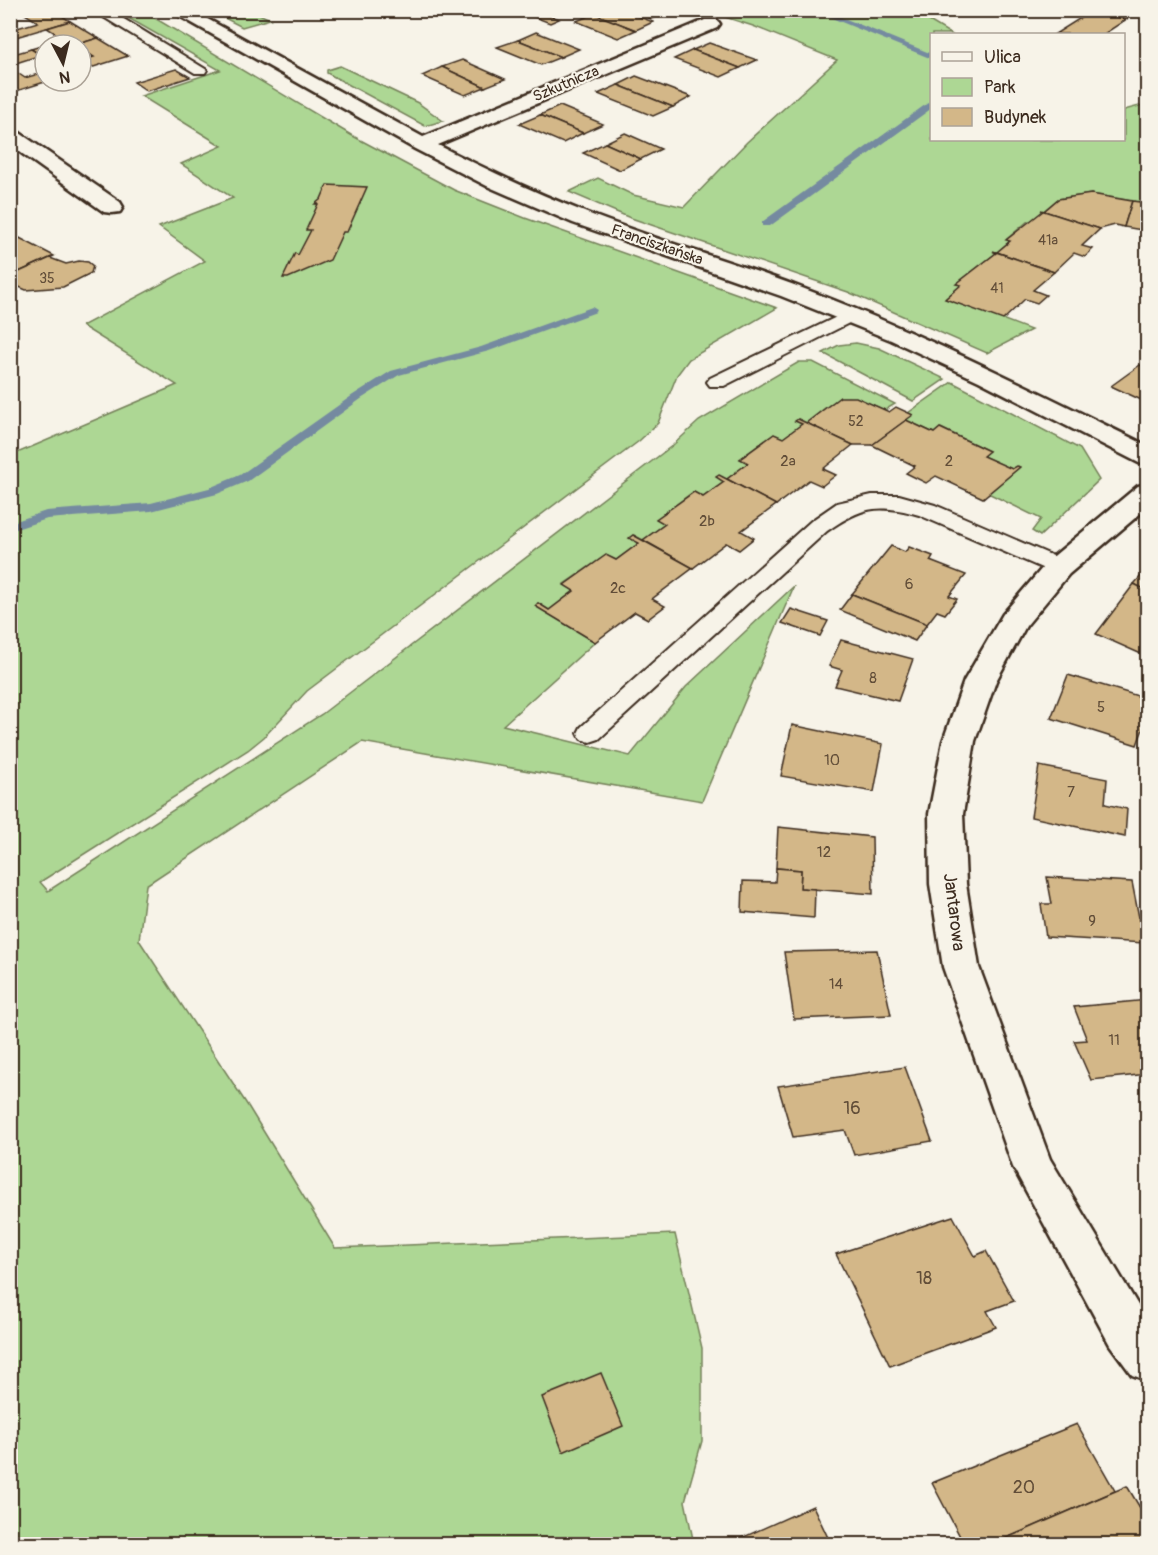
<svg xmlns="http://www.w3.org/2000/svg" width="1158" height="1555" font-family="Pangolin,sans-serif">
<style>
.green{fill:#add794;stroke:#748059;stroke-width:1.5}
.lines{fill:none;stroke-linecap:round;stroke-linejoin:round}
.stream{fill:#748aa0;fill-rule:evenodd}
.building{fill:#d3b788;stroke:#3b2a1e;stroke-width:1.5}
.service-casing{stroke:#3b2a1e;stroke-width:4}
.minor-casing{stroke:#3b2a1e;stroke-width:5}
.service{fill:#f7f3e8;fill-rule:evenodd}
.minor{fill:#f7f3e8;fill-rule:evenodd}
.labels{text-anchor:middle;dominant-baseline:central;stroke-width:4.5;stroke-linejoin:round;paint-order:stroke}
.far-number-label{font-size:14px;fill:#614d38}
.far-street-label{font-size:15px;fill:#3b2a1e;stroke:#f7f3e8}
.number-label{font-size:15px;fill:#614d38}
.street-label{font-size:18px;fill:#3b2a1e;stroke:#f7f3e8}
.near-number-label{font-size:18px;fill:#614d38}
</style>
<rect width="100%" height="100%" fill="#f7f3e8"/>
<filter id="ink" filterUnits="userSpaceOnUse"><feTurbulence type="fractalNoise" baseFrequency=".0167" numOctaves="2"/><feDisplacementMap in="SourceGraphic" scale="12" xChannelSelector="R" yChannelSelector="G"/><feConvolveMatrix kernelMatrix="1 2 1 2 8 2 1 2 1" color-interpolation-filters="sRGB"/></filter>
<g filter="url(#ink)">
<g class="green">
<path d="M904,10L926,19L951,34H932V140H1124V110L1147,104V203L1091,194L1058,199L1031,221H1028L1007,239L1010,241L997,252H993L996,253L957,283L961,285L946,298L1031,330L987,353L848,292L628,217L569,192L598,178L633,195L684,207L747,142L837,60L753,26L706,11Z"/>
<path d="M116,11H143L351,135L454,190L525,218L777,308L689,359L677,375L658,423L639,441L307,691L264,737L248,750L40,882L48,891L322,714L673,445L699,421L799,362H813L895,404L885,410C840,390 844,394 806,423L798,419L796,421L802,424L783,438L774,434L740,459L748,463L727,479L717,477L724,482L703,497L693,492L657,519L665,524L643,540L634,535L630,537L639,543L616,560L606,555L564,584L574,591L549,610L538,603L536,606L595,642L503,725L630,756L686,687L794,586L702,801L362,742L146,885L139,940L248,1106L335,1248L675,1234L702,1348V1441L685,1501L694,1544H11L10,456L177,385L82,326L205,261L159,227L233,198L181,164L222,146L141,96L220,70Z"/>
<path d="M211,11H253L270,19L242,27Z"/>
<path d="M340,66L418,103L443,121L425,126L327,73V70Z"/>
<path d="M856,343L879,348L945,379L913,401L823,353L839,345Z"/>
<path d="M952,382L1080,449L1099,480L1040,536L1032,531L1041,519L988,493L1019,466L1012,469L983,456L989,451L941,428L934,433L906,420L908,413Z"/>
</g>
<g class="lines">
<g class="stream">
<path d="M812,10H824L932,54V59Z"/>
<path d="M932,100V108L770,226H762V222Z"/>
<path d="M592,307L597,310L596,312L489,351L399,375L361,399L248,481L217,494L151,511L47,519L10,531V523L46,511L151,503L209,488L240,475L353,395L391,371L481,347Z"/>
</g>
</g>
<g class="building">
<path d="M53,10L70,21L13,38L10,36V30L38,22L20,11Z"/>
<path d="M603,10H622L653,22L636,30L595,14Z"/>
<path d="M630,10H669L670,11L651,19Z"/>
<path d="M1007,10H1050L1044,14L1034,11L1026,16Z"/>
<path d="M538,11L559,19L550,23L529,15Z"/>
<path d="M1090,12L1127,19L1104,34H1055Z"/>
<path d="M595,14L636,30L618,38L576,21Z"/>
<path d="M70,21L98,38L75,45H45V54L41,55L31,49L65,39L47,28Z"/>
<path d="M536,32L579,49L561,57L518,40Z"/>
<path d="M98,38L128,56L81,71V61L94,57L81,49V45H75Z"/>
<path d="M518,40L561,57L541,65L497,47Z"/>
<path d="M709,43L757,60L740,68L693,50Z"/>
<path d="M31,49L41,55L10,65V55Z"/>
<path d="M693,50L740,68L721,77L674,59Z"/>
<path d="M462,60L505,79L485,87L442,67Z"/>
<path d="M442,67L485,87L465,95L422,76Z"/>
<path d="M10,68L25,78L45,72V81H48L10,93Z"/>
<path d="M176,69L190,77L147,91L134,82Z"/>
<path d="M636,76L691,97L673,107L618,85Z"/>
<path d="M618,85L673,107L653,116L598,94Z"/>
<path d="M560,106L603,124L583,133L540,115Z"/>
<path d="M540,115L583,133L563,143L519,124Z"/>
<path d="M625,133L661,149L641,159L605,143Z"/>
<path d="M605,143L641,159L620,170L583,153Z"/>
<path d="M327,185L367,187L347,232H343L330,260L288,278H283L295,253L298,255L311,230H306L318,204H315L321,199Z"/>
<path d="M1091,194L1132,201L1124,227L1115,225L1100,229L1044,211L1058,199Z"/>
<path d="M1132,201L1148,203V231L1124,227Z"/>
<path d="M1041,210L1100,229L1082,246L1093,249L1085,257L1074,253L1054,272L997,252L1010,241L1006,240L1043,211Z"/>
<path d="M10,233L54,256L10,276Z"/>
<path d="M993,251L1054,272L1033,290L1046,295L1037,303L1025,299L1003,320L945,299L961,285L956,284L996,253Z"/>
<path d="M50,258L66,264L79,261L88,262L93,266L91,273L63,287L26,290L10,283V276Z"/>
<path d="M1140,365L1148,368V403L1111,386Z"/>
<path d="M840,397H856L889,412L896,407L913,415L872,445H853L806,423Z"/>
<path d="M798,419L853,445L823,469L836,475L822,486L809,480L776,505L727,479L748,463L740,459L774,434L783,438L802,424L795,421Z"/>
<path d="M906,420L934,433L940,428L989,451L983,456L1012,469L1017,466L1020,467L983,498L936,476L926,483L906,473L915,466L872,445Z"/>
<path d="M719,475L776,505L741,531L754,538L739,550L726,543L693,568L643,540L665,524L656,519L694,492L703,497L724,482L716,477Z"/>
<path d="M633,535L693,568L652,599L665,606L648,619L635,612L595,642L535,606L538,603L549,610L574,591L564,585L606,555L616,560L639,543L629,538Z"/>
<path d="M891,546L905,552L909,547L933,556L930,561L966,575L949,596L957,599L945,614L937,611L927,624L852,594Z"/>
<path d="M1148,568V591L1134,584Z"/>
<path d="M1134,584L1148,591V657L1096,634Z"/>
<path d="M852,594L927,624L915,641L840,610Z"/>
<path d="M791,609L828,621L820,636L782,623Z"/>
<path d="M841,640L913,659L898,701L835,686L842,670L829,666Z"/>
<path d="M1068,675L1148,699V715L1137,745L1051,718Z"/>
<path d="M792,725L883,744L874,792L781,776Z"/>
<path d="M1039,766L1107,779L1105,804L1127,809L1125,837L1031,817Z"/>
<path d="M778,827L872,837L873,894L800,888L801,870L776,868Z"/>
<path d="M776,868L801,870L800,888L815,889L814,918L742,912L743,881L775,882Z"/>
<path d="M1047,877L1132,882L1144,943L1046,937L1041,904H1052Z"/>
<path d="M877,950L891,1015L794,1019L784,952Z"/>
<path d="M1148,1000V1074L1091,1080L1074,1041L1087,1040L1074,1007Z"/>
<path d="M905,1067L932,1141L854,1155L845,1130L793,1137L778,1086Z"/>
<path d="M953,1216L975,1256L986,1251L1014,1301L987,1311L996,1327L890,1366L836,1254Z"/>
<path d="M601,1373L623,1426L563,1452L542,1397Z"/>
<path d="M1077,1424L1115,1491L993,1544H964L932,1483Z"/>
<path d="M1127,1486L1148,1521V1544H993Z"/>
<path d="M813,1506L831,1544H739L737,1540Z"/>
</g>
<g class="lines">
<g class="service-casing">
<g id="service">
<path d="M92,10H109L207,70L205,73H195Z"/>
<path d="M851,310L857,311L860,315L857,319L724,386H710L707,382L710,378Z"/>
<path d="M872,495H899L935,505L1067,562L1070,567L1067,572L1059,574L1051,572L919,515C878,503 861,507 827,531L599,739L590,742L581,739L578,733L581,727L811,521L837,503Z"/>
</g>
</g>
<g class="minor-casing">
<g id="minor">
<path d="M169,10H191L423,137L705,20H717L720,24L717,28L438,145C487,170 536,193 587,213C656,240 728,260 797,286C918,331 1032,389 1148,446V465L1139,463L979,381L891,340L781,296L573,223L487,186L415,149Z"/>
<path d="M1137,10H1148V16L1139,14Z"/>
<path d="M10,129L17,131L120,202L123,207L120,212L112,213L104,212L10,145Z"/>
<path d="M1148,484V507L1069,574L1026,626L996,681L975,741L963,814L966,884L979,967L1050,1159L1148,1322V1381L1132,1375L1110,1345L1013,1167L943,967L930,884L929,814L943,741L964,681L1003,614L1049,560L1138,486Z"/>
</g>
</g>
<use href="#service" class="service"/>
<use href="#minor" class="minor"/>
</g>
</g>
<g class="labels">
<g class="far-number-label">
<text x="1048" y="240">41a</text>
<text x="47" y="278">35</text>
<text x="997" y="288">41</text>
<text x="856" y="421">52</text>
</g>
<g class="far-street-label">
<text transform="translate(566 84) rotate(-23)">Szkutnicza</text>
<text transform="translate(657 245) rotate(19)">Franciszkańska</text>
</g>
<g class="number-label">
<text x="788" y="461">2a</text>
<text x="949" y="461">2</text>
<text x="707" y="521">2b</text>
<text x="909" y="584">6</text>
<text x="618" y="588">2c</text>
<text x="873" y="678">8</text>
<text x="1101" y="707">5</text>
<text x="832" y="760">10</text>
<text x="1071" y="792">7</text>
<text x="824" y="852">12</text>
<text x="1092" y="921">9</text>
<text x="836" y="984">14</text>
<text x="1114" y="1040">11</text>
</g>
<g class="street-label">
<text transform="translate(954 912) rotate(83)">Jantarowa</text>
</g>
<g class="near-number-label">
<text x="852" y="1108">16</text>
<text x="924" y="1278">18</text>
<text x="1024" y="1487">20</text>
</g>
</g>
<rect width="1158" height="1555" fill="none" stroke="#f7f3e8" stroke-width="36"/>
<rect x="18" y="18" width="1122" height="1519" fill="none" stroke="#3b2a1e" stroke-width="2" filter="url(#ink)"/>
<rect x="930" y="33" width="195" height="108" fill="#f7f3e8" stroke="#aca397" stroke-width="1.5"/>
<rect x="942" y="52" width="30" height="9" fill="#f7f3e8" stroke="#aca397" stroke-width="1.5"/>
<text x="984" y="63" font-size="18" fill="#3b2a1e">Ulica</text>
<rect x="942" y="78" width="30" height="18" fill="#add794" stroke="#aca397" stroke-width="1.5"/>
<text x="984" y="93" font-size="18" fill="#3b2a1e">Park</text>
<rect x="942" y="108" width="30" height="18" fill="#d3b788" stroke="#aca397" stroke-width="1.5"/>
<text x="984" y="123" font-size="18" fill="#3b2a1e">Budynek</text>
<g transform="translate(63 63) rotate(173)"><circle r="28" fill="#f7f3e8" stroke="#aca397" stroke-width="1.5"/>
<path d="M0-4.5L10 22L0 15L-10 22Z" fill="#3b2a1e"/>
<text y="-9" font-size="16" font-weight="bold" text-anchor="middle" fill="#3b2a1e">N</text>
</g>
</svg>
